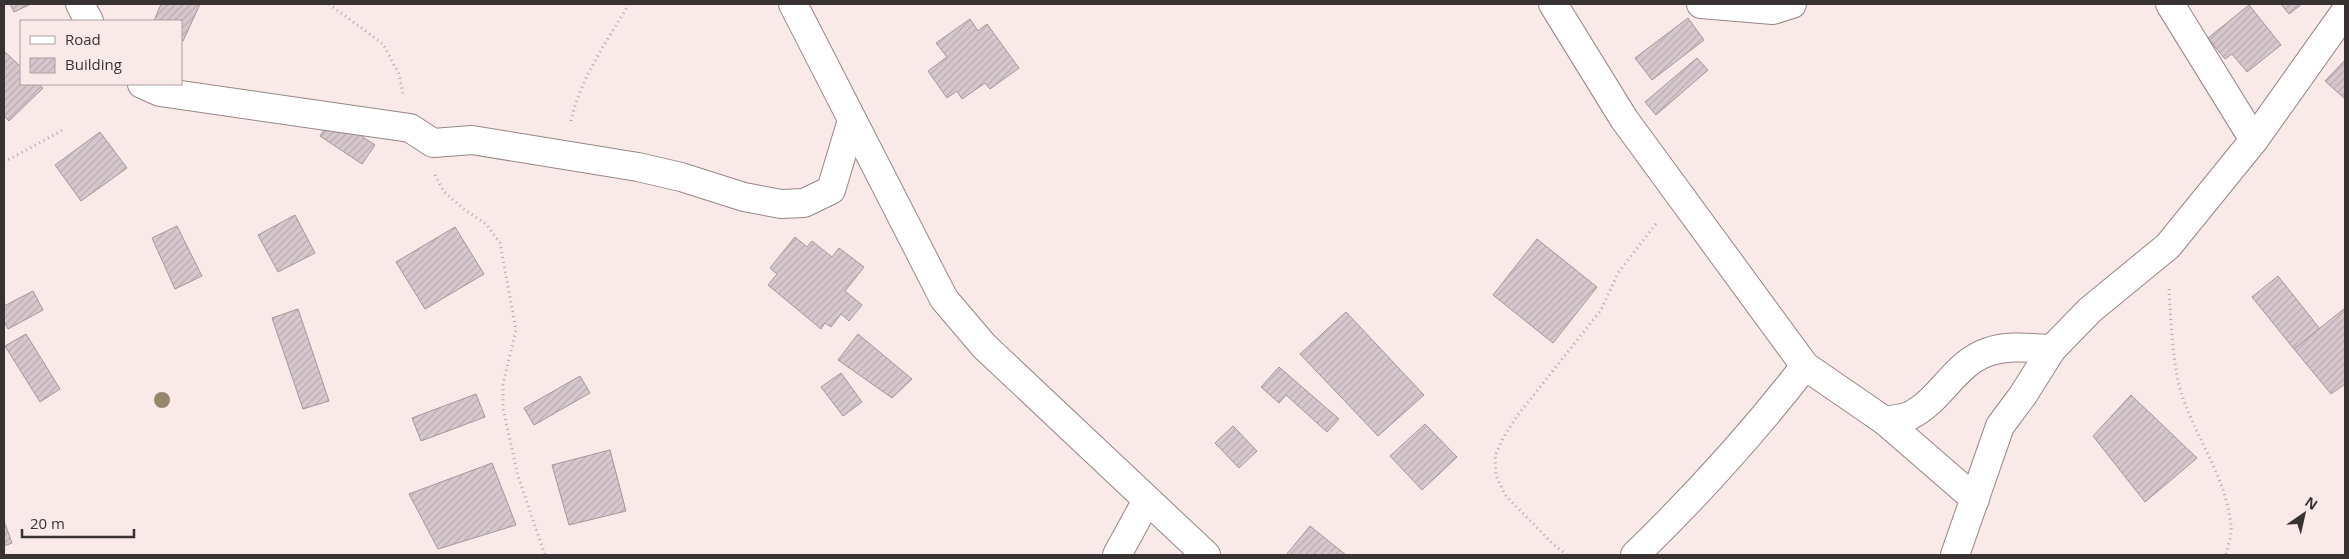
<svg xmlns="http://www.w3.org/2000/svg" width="2349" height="559" font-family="'Open Sans',sans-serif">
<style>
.building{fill:url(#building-hatch);stroke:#a4969b}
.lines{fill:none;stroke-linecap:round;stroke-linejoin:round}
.minor-casing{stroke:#968786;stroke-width:30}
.path{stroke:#b2a6a5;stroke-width:3;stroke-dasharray:1 4;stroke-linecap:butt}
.minor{stroke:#fff;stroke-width:28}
.tree{fill:#96866d}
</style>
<defs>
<pattern id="building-hatch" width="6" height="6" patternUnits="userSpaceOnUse" patternTransform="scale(1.25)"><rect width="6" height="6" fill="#d7c8ce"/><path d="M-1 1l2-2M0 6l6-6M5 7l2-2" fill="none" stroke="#b9acb1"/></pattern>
</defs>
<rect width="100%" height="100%" fill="#f9e9e8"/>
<g class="building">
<path d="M10,4H31L14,12Z"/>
<path d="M161,4H200L183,41L181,40V21H154Z"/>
<path d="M2281,4H2302L2289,14Z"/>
<path d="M2249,5L2281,45L2247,72L2232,54L2225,59L2208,38Z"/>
<path d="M1688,18L1704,40L1652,80L1635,58Z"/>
<path d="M970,19L978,31L987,24L1019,68L990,89L985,83L962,99L957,91L947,98L928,71L947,57L936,43Z"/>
<path d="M4,51L21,67V84H38L43,88L9,121L4,116Z"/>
<path d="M1697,58L1708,70L1656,115L1645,102Z"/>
<path d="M2345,60V99L2325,81Z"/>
<path d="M333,117L375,145L362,164L320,136Z"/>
<path d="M100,132L127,168L81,201L55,165Z"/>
<path d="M295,215L315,253L278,272L258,235Z"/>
<path d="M177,226L202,276L175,289L152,238Z"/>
<path d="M455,227L484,274L425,309L396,262Z"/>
<path d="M795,237L807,247L812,241L832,257L839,248L864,267L845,291L862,305L849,321L841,314L831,327L825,323L821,329L768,285L777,274L770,268Z"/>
<path d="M1537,239L1597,287L1553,343L1493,295Z"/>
<path d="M2278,276L2320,329L2294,349L2252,297Z"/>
<path d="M33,291L43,310L8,329L4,321V306Z"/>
<path d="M2345,308V384L2331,394L2294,349Z"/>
<path d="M298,309L329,401L303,409L272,318Z"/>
<path d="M1346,312L1424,395L1378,436L1300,354Z"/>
<path d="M26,334L60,389L40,402L5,346Z"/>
<path d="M858,334L912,379L892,398L838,360Z"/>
<path d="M1279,367L1339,419L1327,432L1286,395L1279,403L1261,387Z"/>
<path d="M841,373L862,402L843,416L821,387Z"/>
<path d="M580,376L590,393L534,425L524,408Z"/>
<path d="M476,394L485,417L421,441L412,418Z"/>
<path d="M2131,395L2197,458L2145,502L2093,436Z"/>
<path d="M1425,424L1457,457L1422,490L1390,456Z"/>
<path d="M1233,426L1257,451L1239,468L1215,443Z"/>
<path d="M610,450L626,511L569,525L552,465Z"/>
<path d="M492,463L516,525L438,549L409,494Z"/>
<path d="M4,521L12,543L4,546Z"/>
<path d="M1310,526L1346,555H1286Z"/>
</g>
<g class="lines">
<g class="minor-casing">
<g id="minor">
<path d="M80,4L89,21"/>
<path d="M793,4L944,299L984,346L1206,555"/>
<path d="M1553,4L1624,119L1805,366L1885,421L1975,499"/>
<path d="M1701,4L1773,10L1792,4"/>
<path d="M2170,4L2254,140"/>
<path d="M142,84L160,92L410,128L433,143L472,140L638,167L681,177L744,197L781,204L804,203L831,190L852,120"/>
<path d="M1885,421C1894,419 1904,419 1911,415C1941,400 1955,363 1988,352C2008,345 2030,348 2052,349"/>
<path d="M1117,555L1147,500"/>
<path d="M1635,555C1696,496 1753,433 1805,366"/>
<path d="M1955,555L2000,426L2023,395L2052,349L2090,310L2168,246L2254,140L2345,12"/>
</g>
</g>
<g class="path">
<path d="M329,4L383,44L399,74L403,94"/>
<path d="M571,121C580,79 607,41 629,4"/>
<path d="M4,162L63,130"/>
<path d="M435,175L444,192L465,210L486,224L500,243L516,330L503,384V408L518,476L545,555"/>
<path d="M2169,289C2171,321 2172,354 2179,385C2192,434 2225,472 2231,525C2232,534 2228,546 2226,555"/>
<path d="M1567,555L1554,545L1506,496L1496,476L1495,456L1503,438L1517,416L1601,310L1618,273L1658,221"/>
</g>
<use href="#minor" class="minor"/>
</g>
<circle class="tree" cx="162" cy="400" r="8"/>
<rect width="2349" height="559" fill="none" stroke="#393232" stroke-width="10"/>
<rect x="20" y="20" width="162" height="65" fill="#f9e9e8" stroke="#aca09f"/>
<rect x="30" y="36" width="25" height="8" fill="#ffffff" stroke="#aca09f"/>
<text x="65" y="45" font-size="15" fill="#393232">Road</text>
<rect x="30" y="58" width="25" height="15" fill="url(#building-hatch)" stroke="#aca09f"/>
<text x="65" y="70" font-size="15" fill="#393232">Building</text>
<g transform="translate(2304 514) rotate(34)" stroke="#f9e9e8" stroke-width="4" paint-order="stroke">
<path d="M0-4L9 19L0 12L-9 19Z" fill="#393232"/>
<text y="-8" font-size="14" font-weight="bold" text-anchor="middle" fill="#393232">N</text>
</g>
<path d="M22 529v8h112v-8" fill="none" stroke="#393232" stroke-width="2.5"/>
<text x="30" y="529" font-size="15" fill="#393232" stroke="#f9e9e8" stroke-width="4" paint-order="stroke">20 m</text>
</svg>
